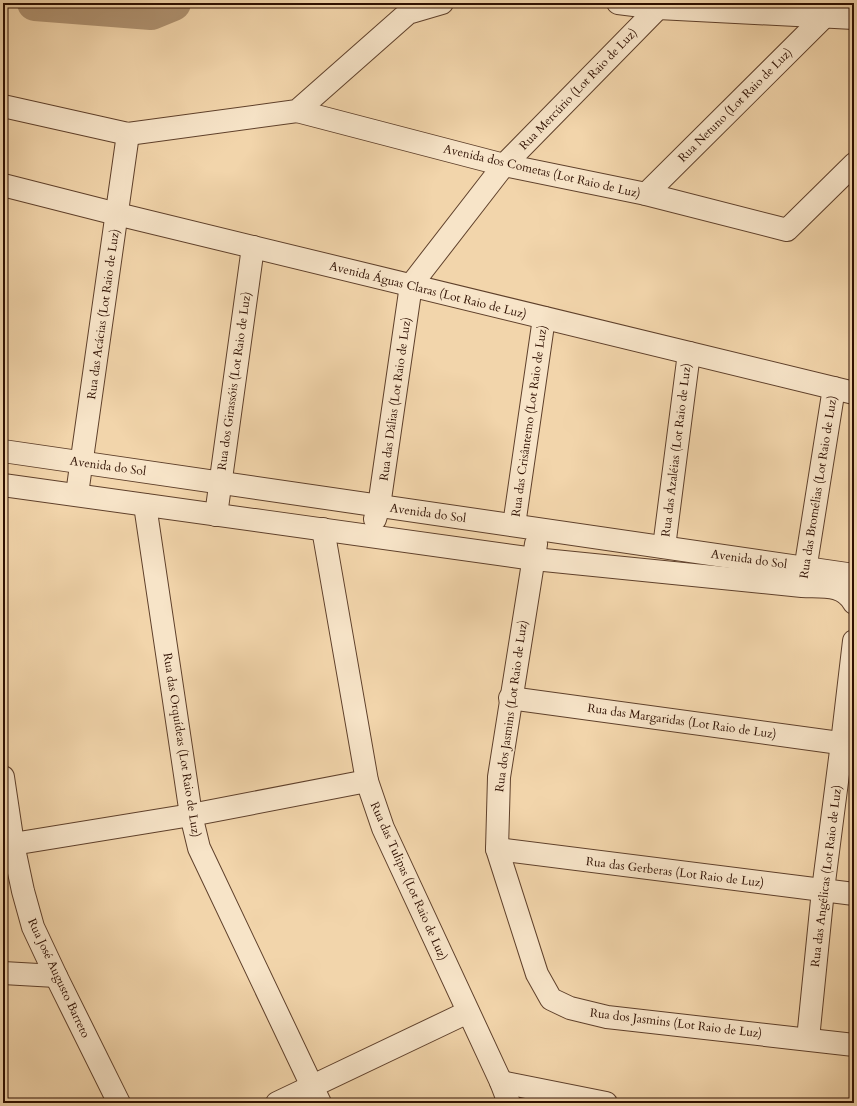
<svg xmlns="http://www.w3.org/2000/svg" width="857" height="1106" font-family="Cardo,serif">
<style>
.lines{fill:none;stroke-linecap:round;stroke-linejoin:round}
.river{stroke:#af9271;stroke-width:36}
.minor-casing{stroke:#5f402b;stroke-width:24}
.minor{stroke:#f7e4c8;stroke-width:22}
.labels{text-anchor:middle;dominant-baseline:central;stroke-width:3.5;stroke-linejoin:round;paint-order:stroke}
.street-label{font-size:12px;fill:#2e0f00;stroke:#f7e4c8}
</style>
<rect width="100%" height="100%" fill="#f2d5ab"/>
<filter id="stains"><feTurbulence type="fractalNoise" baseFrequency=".005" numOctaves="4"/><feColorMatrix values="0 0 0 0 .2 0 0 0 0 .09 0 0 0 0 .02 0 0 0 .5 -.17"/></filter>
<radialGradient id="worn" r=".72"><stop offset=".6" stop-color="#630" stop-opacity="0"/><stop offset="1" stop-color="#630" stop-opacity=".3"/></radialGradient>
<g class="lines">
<path class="river" d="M35,3L151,12L173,3"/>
<g class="minor-casing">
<g id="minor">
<path d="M618,3L658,8L854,18"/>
<path d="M3,106L128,134L297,111L408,13L442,3"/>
<path d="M297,111L504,165L646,194L787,230L854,164"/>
<path d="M3,185L117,214L854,393"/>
<path d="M646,194L824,17"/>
<path d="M3,451L854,575"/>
<path d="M3,485L534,559L802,586C822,587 843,583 854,603"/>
<path d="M77,494L128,134"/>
<path d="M145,505L191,815L199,848L320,1103"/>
<path d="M216,515L253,247"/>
<path d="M375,519L379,506L411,285L504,165L658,8"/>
<path d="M514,525L544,318"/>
<path d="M323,529L367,781L383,828L501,1082L509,1103"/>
<path d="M536,544L499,777L497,849L537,974L551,999L570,1008L607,1017L854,1045"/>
<path d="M664,547L689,353"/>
<path d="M803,583L834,388"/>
<path d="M510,698L854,745"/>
<path d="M3,777L13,844L23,891L33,927L56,976L119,1103"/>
<path d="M13,844L191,815L367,781"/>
<path d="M497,849L854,894"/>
<path d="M3,973L56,976"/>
<path d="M808,1039L823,890L842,743L854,641"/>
<path d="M501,1082L606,1103"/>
<path d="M277,1103L468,1012"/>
</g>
</g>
<use href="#minor" class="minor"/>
</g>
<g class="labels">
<g class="street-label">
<text transform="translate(578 89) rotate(-46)">Rua Mercúrio (Lot Raio de Luz)</text>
<text transform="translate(735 105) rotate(-45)">Rua Netuno (Lot Raio de Luz)</text>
<text transform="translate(542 171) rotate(13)">Avenida dos Cometas (Lot Raio de Luz)</text>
<text transform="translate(428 290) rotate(14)">Avenida Águas Claras (Lot Raio de Luz)</text>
<text transform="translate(103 314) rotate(-82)">Rua das Acácias (Lot Raio de Luz)</text>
<text transform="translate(234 381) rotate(-82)">Rua dos Girassóis (Lot Raio de Luz)</text>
<text transform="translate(395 399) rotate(-82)">Rua das Dálias (Lot Raio de Luz)</text>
<text transform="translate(529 421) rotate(-82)">Rua das Crisântemo (Lot Raio de Luz)</text>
<text transform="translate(676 450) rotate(-83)">Rua das Azaléias (Lot Raio de Luz)</text>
<text transform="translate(108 466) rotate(8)">Avenida do Sol</text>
<text transform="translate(818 487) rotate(-81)">Rua das Bromélias (Lot Raio de Luz)</text>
<text transform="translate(428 513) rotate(8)">Avenida do Sol</text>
<text transform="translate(749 559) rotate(8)">Avenida do Sol</text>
<text transform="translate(511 706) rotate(-82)">Rua dos Jasmins (Lot Raio de Luz)</text>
<text transform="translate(682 721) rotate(8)">Rua das Margaridas (Lot Raio de Luz)</text>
<text transform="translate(182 745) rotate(81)">Rua das Orquídeas (Lot Raio de Luz)</text>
<text transform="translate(675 872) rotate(7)">Rua das Gerberas (Lot Raio de Luz)</text>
<text transform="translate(826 876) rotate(-83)">Rua das Angélicas (Lot Raio de Luz)</text>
<text transform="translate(409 881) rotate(66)">Rua das Tulipas (Lot Raio de Luz)</text>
<text transform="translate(59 978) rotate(65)">Rua José Augusto Barreto</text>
<text transform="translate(676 1023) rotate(7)">Rua dos Jasmins (Lot Raio de Luz)</text>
</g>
</g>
<rect width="857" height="1106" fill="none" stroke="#f2d5ab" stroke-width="16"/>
<rect x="4" y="4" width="849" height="1098" fill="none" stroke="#2e0f00" stroke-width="2"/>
<rect x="8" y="8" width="841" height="1090" fill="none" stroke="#2e0f00"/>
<rect width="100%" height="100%" filter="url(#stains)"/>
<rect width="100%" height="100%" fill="url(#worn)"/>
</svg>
